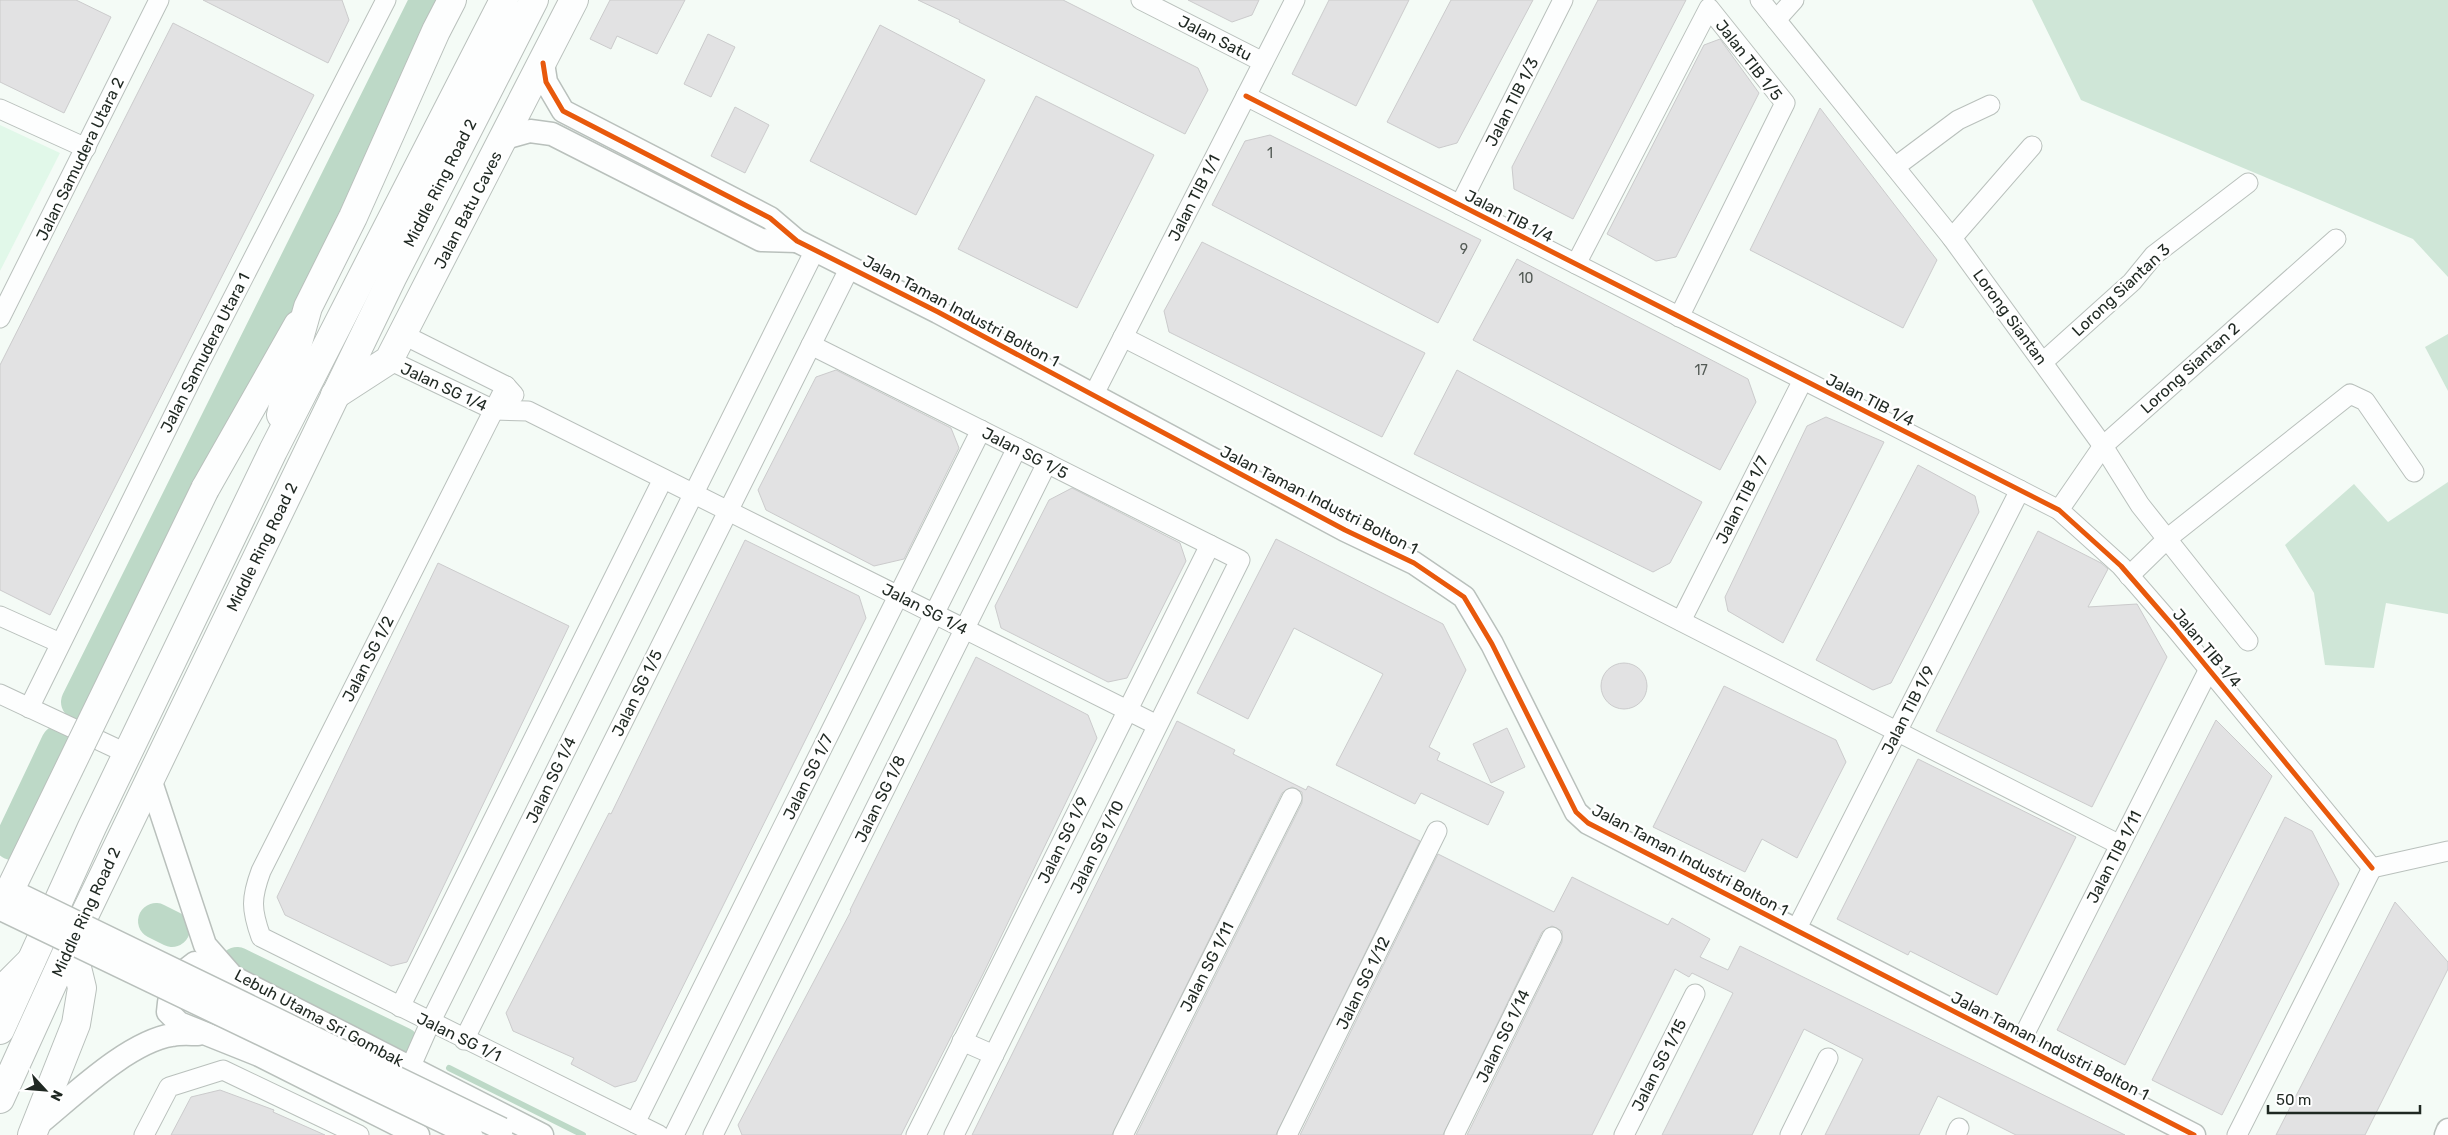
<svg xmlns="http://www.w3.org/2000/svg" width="2448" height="1135" font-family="Rubik,sans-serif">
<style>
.green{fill:#e1f8e9}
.forest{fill:#cfe6d7}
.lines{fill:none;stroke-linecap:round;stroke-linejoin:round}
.stream{stroke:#bdd9c7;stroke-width:6}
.river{stroke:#bdd9c7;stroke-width:36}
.building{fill:#e2e2e3;stroke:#cbcbcc}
.minor-casing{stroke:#b9c0bc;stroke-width:21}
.tertiary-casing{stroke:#b9c0bc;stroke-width:25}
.primary-casing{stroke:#b9c0bc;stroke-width:30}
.trunk-casing{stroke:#b9c0bc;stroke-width:30}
.minor{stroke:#fdfefe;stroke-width:19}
.tertiary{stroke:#fdfefe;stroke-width:22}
.primary{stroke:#fdfefe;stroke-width:28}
.trunk{stroke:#fdfefe;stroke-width:28}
.tertiary-bridge-casing{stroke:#b9c0bc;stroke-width:25;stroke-linecap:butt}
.primary-bridge-casing{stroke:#b9c0bc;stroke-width:30;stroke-linecap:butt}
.tertiary-bridge{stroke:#fdfefe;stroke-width:22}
.primary-bridge{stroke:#fdfefe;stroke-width:28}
.cycleway-casing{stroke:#fff;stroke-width:8}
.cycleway{stroke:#e8590c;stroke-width:5}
.labels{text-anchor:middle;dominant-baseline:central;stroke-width:5;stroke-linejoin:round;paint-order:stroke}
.number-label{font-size:14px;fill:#535a55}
.street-label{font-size:16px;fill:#1f2822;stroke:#fff}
</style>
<rect width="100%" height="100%" fill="#f4fbf6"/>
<path class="green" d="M0,125L60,153L0,271Z"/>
<g class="forest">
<path d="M2032,0H2448V277L2413,239L2081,100Z"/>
<path d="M2448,334V391L2425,347Z"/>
<path d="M2448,482V614L2386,603L2374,668L2325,665L2314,593L2285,545L2354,484L2388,522Z"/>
</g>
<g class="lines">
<path class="stream" d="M449,1068L583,1135"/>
<g class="river">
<path d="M79,702L428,0"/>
<path d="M12,842L59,743"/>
<path d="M156,921L172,929"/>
<path d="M237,965L402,1045"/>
</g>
</g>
<g class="building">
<path d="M0,0H76L111,17L64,113L0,82Z"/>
<path d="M203,0H342L349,20L328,63Z"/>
<path d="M610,0H685L657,54L617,36L611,49L590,39Z"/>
<path d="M918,0H1063L1198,68L1208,90L1185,134L959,22L960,20Z"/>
<path d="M1188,0H1259L1252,15L1232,22Z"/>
<path d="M1329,0H1409L1356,106L1292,74Z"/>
<path d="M1451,0H1533L1457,143L1439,148L1387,122Z"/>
<path d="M1598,0H1686L1573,219L1514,189L1512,167Z"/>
<path d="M173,23L314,95L50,615L0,590V365Z"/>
<path d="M880,25L985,80L916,215L810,161Z"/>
<path d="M708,34L735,47L711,97L684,84Z"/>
<path d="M1720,39L1759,93L1676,257L1656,261L1607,234L1704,45Z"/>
<path d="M1036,96L1154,155L1077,308L958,249Z"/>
<path d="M735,107L769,125L745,173L711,156Z"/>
<path d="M1820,108L1937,260L1903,328L1750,250Z"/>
<path d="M1270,135L1481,240L1438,323L1212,205L1245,141Z"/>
<path d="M1202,242L1425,353L1382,437L1169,332L1164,311Z"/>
<path d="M1517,259L1748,379L1756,402L1720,470L1473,340Z"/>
<path d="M836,370L951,428L959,448L904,559L874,566L766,510L758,490L816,377Z"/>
<path d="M1457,370L1702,502L1670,563L1653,572L1414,454Z"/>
<path d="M1826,417L1884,442L1783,643L1728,611L1725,597L1807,426Z"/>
<path d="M1918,465L1975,496L1979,512L1891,683L1873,690L1816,660Z"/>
<path d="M1072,488L1180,543L1186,561L1127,678L1108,682L1001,628L995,606L1049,500Z"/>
<path d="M2038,531L2101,563L2108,569L2088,607L2137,604L2167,657L2092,807L1936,731Z"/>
<path d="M1276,539L1443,624L1466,670L1429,747L1440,753L1437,760L1504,792L1488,825L1421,793L1415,804L1336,765L1383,674L1294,628L1248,719L1197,693Z"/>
<path d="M745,540L859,596L866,618L636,1081L615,1087L571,1064L574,1058L513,1031L506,1013L609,813L611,814Z"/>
<path d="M438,563L569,626L407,962L391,966L285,915L277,897Z"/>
<path d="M976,657L1088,715L1097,738L983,974L901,1135H742L738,1125L851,911L850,910Z"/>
<circle cx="1624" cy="686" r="23"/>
<path d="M1724,686L1836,740L1846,762L1797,858L1762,839L1745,872L1653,827Z"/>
<path d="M2216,720L2272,776L2125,1065L2057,1030Z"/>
<path d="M1177,721L1235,750L1233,754L1306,790L1308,786L1420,841L1276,1135H1136L1302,803V792L1292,787L1282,793L1112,1135H972Z"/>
<path d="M1507,728L1525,767L1491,783L1473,744Z"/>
<path d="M1918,759L2076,837L1997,995L1910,951L1908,955L1837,919Z"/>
<path d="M2285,817L2312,831L2339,884L2222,1115L2152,1080Z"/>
<path d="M1438,854L1554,912L1572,877L1668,925L1672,918L1710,939L1700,957L1728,970L1740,946L2125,1135H2016L1938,1096L1919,1135H1825L1863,1059L1804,1029L1752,1135H1662L1733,993L1692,973L1689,977L1675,969L1592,1135H1467L1562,942V931L1552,926L1542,932L1443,1135H1300Z"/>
<path d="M2395,902L2448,962V969L2365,1135H2276Z"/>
<path d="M220,1090L274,1110L273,1112L325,1135H171L191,1097Z"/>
</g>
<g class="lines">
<g class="minor-casing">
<g id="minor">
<path d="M1141,0L1263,62"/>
<path d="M1760,0L1952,238L2103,446L2140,505L2248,641"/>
<path d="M1776,20L1794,0"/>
<path d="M1246,96L2059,510L2121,566L2174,627L2372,868"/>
<path d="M0,109L86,148"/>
<path d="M1895,167L1958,120L1990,105"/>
<path d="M1460,205L1563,0"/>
<path d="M1952,238L2032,146"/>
<path d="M1576,264L1709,8L1785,103L1679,317"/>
<path d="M0,318L159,0"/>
<path d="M404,335L506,386L514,395"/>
<path d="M1123,337L2120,845"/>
<path d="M811,345L1240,560L954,1135"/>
<path d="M389,360L494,410L528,411L1157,725"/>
<path d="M2043,362L2132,282L2154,255L2248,183"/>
<path d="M506,386L261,871C251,898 251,909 261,937L659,1135"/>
<path d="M1093,396L1295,0"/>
<path d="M2059,510L2103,446L2336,239"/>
<path d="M2129,576L2168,538L2350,394L2365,401L2414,472"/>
<path d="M0,616L60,643"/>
<path d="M1681,621L1803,380"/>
<path d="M0,694L128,754"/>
<path d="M29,708L198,366L386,0"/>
<path d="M2372,868L2448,851"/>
<path d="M1796,930L2020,490"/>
<path d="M400,1007L663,479"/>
<path d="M464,1040L850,267"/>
<path d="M962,1041L994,1055"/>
<path d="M2019,1045L2209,669"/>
<path d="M411,1066L430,1023L815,250"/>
<path d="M635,1123L981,430"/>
<path d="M144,1135L169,1087L223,1070L359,1135"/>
<path d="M674,1135L1017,448"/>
<path d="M713,1135L1047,463"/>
<path d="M916,1135L1210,545"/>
<path d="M1123,1135L1292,798"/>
<path d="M1287,1135L1437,831"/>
<path d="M1454,1135L1552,937"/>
<path d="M1624,1135L1695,994"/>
<path d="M1790,1135L1828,1058"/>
<path d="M1956,1135L1959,1128"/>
<path d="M2237,1135L2372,868"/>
</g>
</g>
<g class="tertiary-casing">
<g id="tertiary">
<path d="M543,63L546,82L563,111L770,218L797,241L938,312L1345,530L1414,563L1464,597L1492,644L1576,812L1588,823L2194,1135"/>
<path d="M505,138L530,131L552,134L761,240L797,241"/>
<path d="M150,779L205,945L233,977L542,1135"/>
<path d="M230,976L195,963C174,978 170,987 168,1012L179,1023L259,1055L418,1135"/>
<path d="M36,1126C71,1098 127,1042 172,1035C180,1033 190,1034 198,1034"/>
<path d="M2446,1135L2448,1130"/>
</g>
</g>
<g class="primary-casing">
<g id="primary">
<path d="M335,395L389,360L574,0"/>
<path d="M205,489L298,325"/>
<path d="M0,992L31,961"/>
<path d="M32,1135L76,1024L82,988L71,943"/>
</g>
</g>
<g class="trunk-casing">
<g id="trunk">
<path d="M281,415L293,360L308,307L353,217L436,31L452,0"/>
<path d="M0,1030L92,827L273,451L504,0"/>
<path d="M0,1099L71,943L392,278L534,0"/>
</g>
</g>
<use href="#minor" class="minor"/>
<use href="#tertiary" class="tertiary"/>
<use href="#primary" class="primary"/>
<use href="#trunk" class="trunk"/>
<g class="tertiary-bridge-casing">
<g id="tertiary-bridge">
<path d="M10,890L502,1129"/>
<path d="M1,909L471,1135"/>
</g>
</g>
<g class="primary-bridge-casing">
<path id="primary-bridge" d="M10,890L205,489"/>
</g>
<use href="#tertiary-bridge" class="tertiary-bridge"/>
<use href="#primary-bridge" class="primary-bridge"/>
<g class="cycleway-casing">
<g id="cycleway">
<path d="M543,63L546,82L563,111L770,218L797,241L938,312L1345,530L1414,563L1464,597L1492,644L1576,812L1588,823L2194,1135"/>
<path d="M1246,96L2059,510L2121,566L2174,627L2372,868"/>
</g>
</g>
<use href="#cycleway" class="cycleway"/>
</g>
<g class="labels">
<g class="number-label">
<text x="1270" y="153">1</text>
<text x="1464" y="249">9</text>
<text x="1526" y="278">10</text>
<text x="1701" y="370">17</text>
</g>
<g class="street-label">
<text transform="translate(1215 38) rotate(27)">Jalan Satu</text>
<text transform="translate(1749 60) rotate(52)">Jalan TIB 1/5</text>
<text transform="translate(1512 102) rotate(-63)">Jalan TIB 1/3</text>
<text transform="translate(80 159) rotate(-64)">Jalan Samudera Utara 2</text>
<text transform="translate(440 183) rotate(-63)">Middle Ring Road 2</text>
<text transform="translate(1194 198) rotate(-63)">Jalan TIB 1/1</text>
<text transform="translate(468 210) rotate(-63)">Jalan Batu Caves</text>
<text transform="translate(1509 216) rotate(27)">Jalan TIB 1/4</text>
<text transform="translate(2121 290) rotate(-43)">Lorong Siantan 3</text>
<text transform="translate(961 311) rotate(28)">Jalan Taman Industri Bolton 1</text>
<text transform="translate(2010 317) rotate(54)">Lorong Siantan</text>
<text transform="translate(205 353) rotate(-63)">Jalan Samudera Utara 1</text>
<text transform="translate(2190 368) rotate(-42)">Lorong Siantan 2</text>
<text transform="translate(444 387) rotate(25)">Jalan SG 1/4</text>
<text transform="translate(1870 400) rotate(27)">Jalan TIB 1/4</text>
<text transform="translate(1025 453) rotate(27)">Jalan SG 1/5</text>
<text transform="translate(1319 500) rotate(27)">Jalan Taman Industri Bolton 1</text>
<text transform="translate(1742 500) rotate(-63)">Jalan TIB 1/7</text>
<text transform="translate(262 547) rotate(-64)">Middle Ring Road 2</text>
<text transform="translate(925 609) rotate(27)">Jalan SG 1/4</text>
<text transform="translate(2207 648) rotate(50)">Jalan TIB 1/4</text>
<text transform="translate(368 659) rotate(-63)">Jalan SG 1/2</text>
<text transform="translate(637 693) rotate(-64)">Jalan SG 1/5</text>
<text transform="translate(1908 710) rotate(-63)">Jalan TIB 1/9</text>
<text transform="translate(808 777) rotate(-64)">Jalan SG 1/7</text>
<text transform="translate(551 780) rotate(-64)">Jalan SG 1/4</text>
<text transform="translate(880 799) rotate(-64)">Jalan SG 1/8</text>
<text transform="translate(1063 840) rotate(-64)">Jalan SG 1/9</text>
<text transform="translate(1097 847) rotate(-64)">Jalan SG 1/10</text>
<text transform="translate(2114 857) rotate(-63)">Jalan TIB 1/11</text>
<text transform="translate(1690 860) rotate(28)">Jalan Taman Industri Bolton 1</text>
<text transform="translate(86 912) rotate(-65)">Middle Ring Road 2</text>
<text transform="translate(1207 967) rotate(-63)">Jalan SG 1/11</text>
<text transform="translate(1363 983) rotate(-64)">Jalan SG 1/12</text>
<text transform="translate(319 1018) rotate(28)">Lebuh Utama Sri Gombak</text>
<text transform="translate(1503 1036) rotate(-64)">Jalan SG 1/14</text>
<text transform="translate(459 1037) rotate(26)">Jalan SG 1/1</text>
<text transform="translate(2050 1046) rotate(27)">Jalan Taman Industri Bolton 1</text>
<text transform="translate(1659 1065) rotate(-63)">Jalan SG 1/15</text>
</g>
</g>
<g transform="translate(45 1090) rotate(116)" stroke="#ffffff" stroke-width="4" paint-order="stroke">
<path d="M0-4L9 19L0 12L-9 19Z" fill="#1f2822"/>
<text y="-8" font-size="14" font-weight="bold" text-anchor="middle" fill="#1f2822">N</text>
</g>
<path d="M2268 1105v8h152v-8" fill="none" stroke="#1f2822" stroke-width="2.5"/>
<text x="2276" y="1105" font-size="15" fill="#1f2822" stroke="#ffffff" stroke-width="4" paint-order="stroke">50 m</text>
</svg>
